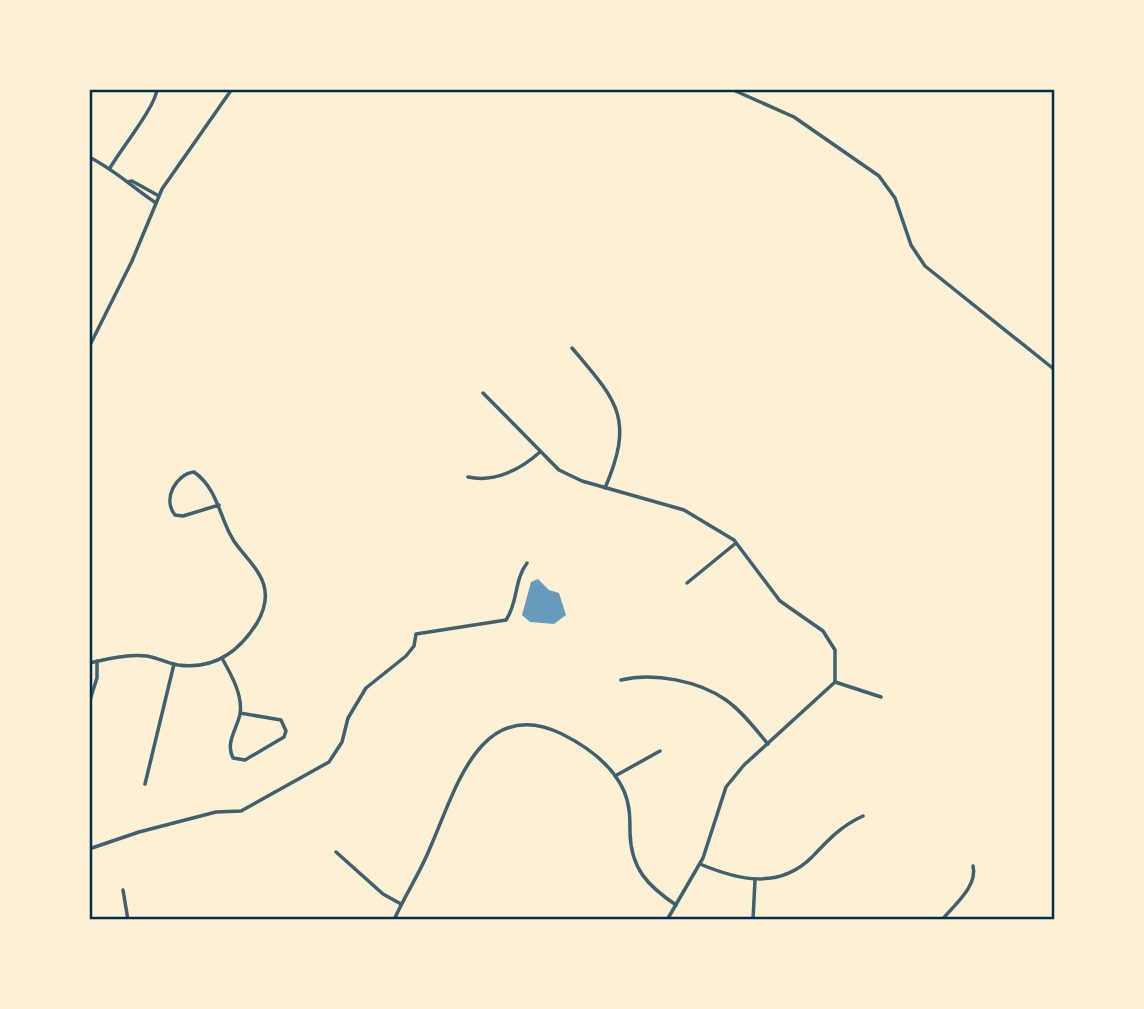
<svg xmlns="http://www.w3.org/2000/svg" width="1144" height="1009" font-family="Poppins,sans-serif">
<style>
.water{fill:#669bbc}
.lines{fill:none;stroke-linecap:round;stroke-linejoin:round}
.minor{stroke:#3f606c;stroke-width:3.5}
.neatline{fill:none;stroke:#003049;stroke-width:2.5}
</style>
<rect width="100%" height="100%" fill="#fdf0d5"/>
<path class="water" d="M538,579L549,590L559,593L566,615L554,624L530,622L522,615L531,582Z"/>
<g class="lines">
<g class="minor">
<path d="M731,89L794,117L879,176L895,198L911,245L925,266L1055,370"/>
<path d="M89,157C115,170 132,187 156,203"/>
<path d="M110,168C121,149 156,106 157,89"/>
<path d="M128,182L132,181L159,196"/>
<path d="M89,347L132,261L162,189L232,89"/>
<path d="M572,348C617,401 635,418 605,488"/>
<path d="M483,393L559,470L582,481L684,510L734,540L780,601L823,631L835,650V682L744,765L726,787L703,858L667,920"/>
<path d="M468,477C495,483 521,469 540,452"/>
<path d="M687,583L736,543"/>
<path d="M223,660C232,676 243,696 240,714C237,729 225,743 233,758L245,760L284,737L286,731L281,720L240,713"/>
<path d="M89,663C108,659 128,654 147,656C158,658 168,663 178,665C214,670 239,652 257,623C276,590 260,573 239,548C219,524 221,491 194,472C176,474 162,499 175,515L183,516L219,505"/>
<path d="M621,680C654,672 699,681 726,700C743,712 755,729 768,744"/>
<path d="M835,682L881,697"/>
<path d="M89,703L97,678V661"/>
<path d="M615,776L660,751"/>
<path d="M145,784L174,664"/>
<path d="M89,849L139,832L216,812L241,811L329,762L342,742L348,718L366,688L406,656L414,646L416,634L506,620C518,603 514,580 527,563"/>
<path d="M336,852L383,894L401,904"/>
<path d="M700,864C738,880 779,890 812,857C829,839 841,826 863,816"/>
<path d="M123,890L128,920"/>
<path d="M394,920C405,895 420,873 430,848C455,792 479,694 562,734C588,747 612,764 624,791C630,805 630,818 630,833C631,869 648,886 676,905"/>
<path d="M581,920H588"/>
<path d="M753,920L755,880"/>
<path d="M942,920C954,905 978,886 973,866"/>
</g>
</g>
<rect width="1144" height="1009" fill="none" stroke="#fdf0d5" stroke-width="182"/>
<rect x="91" y="91" width="962" height="827" class="neatline"/>
</svg>
